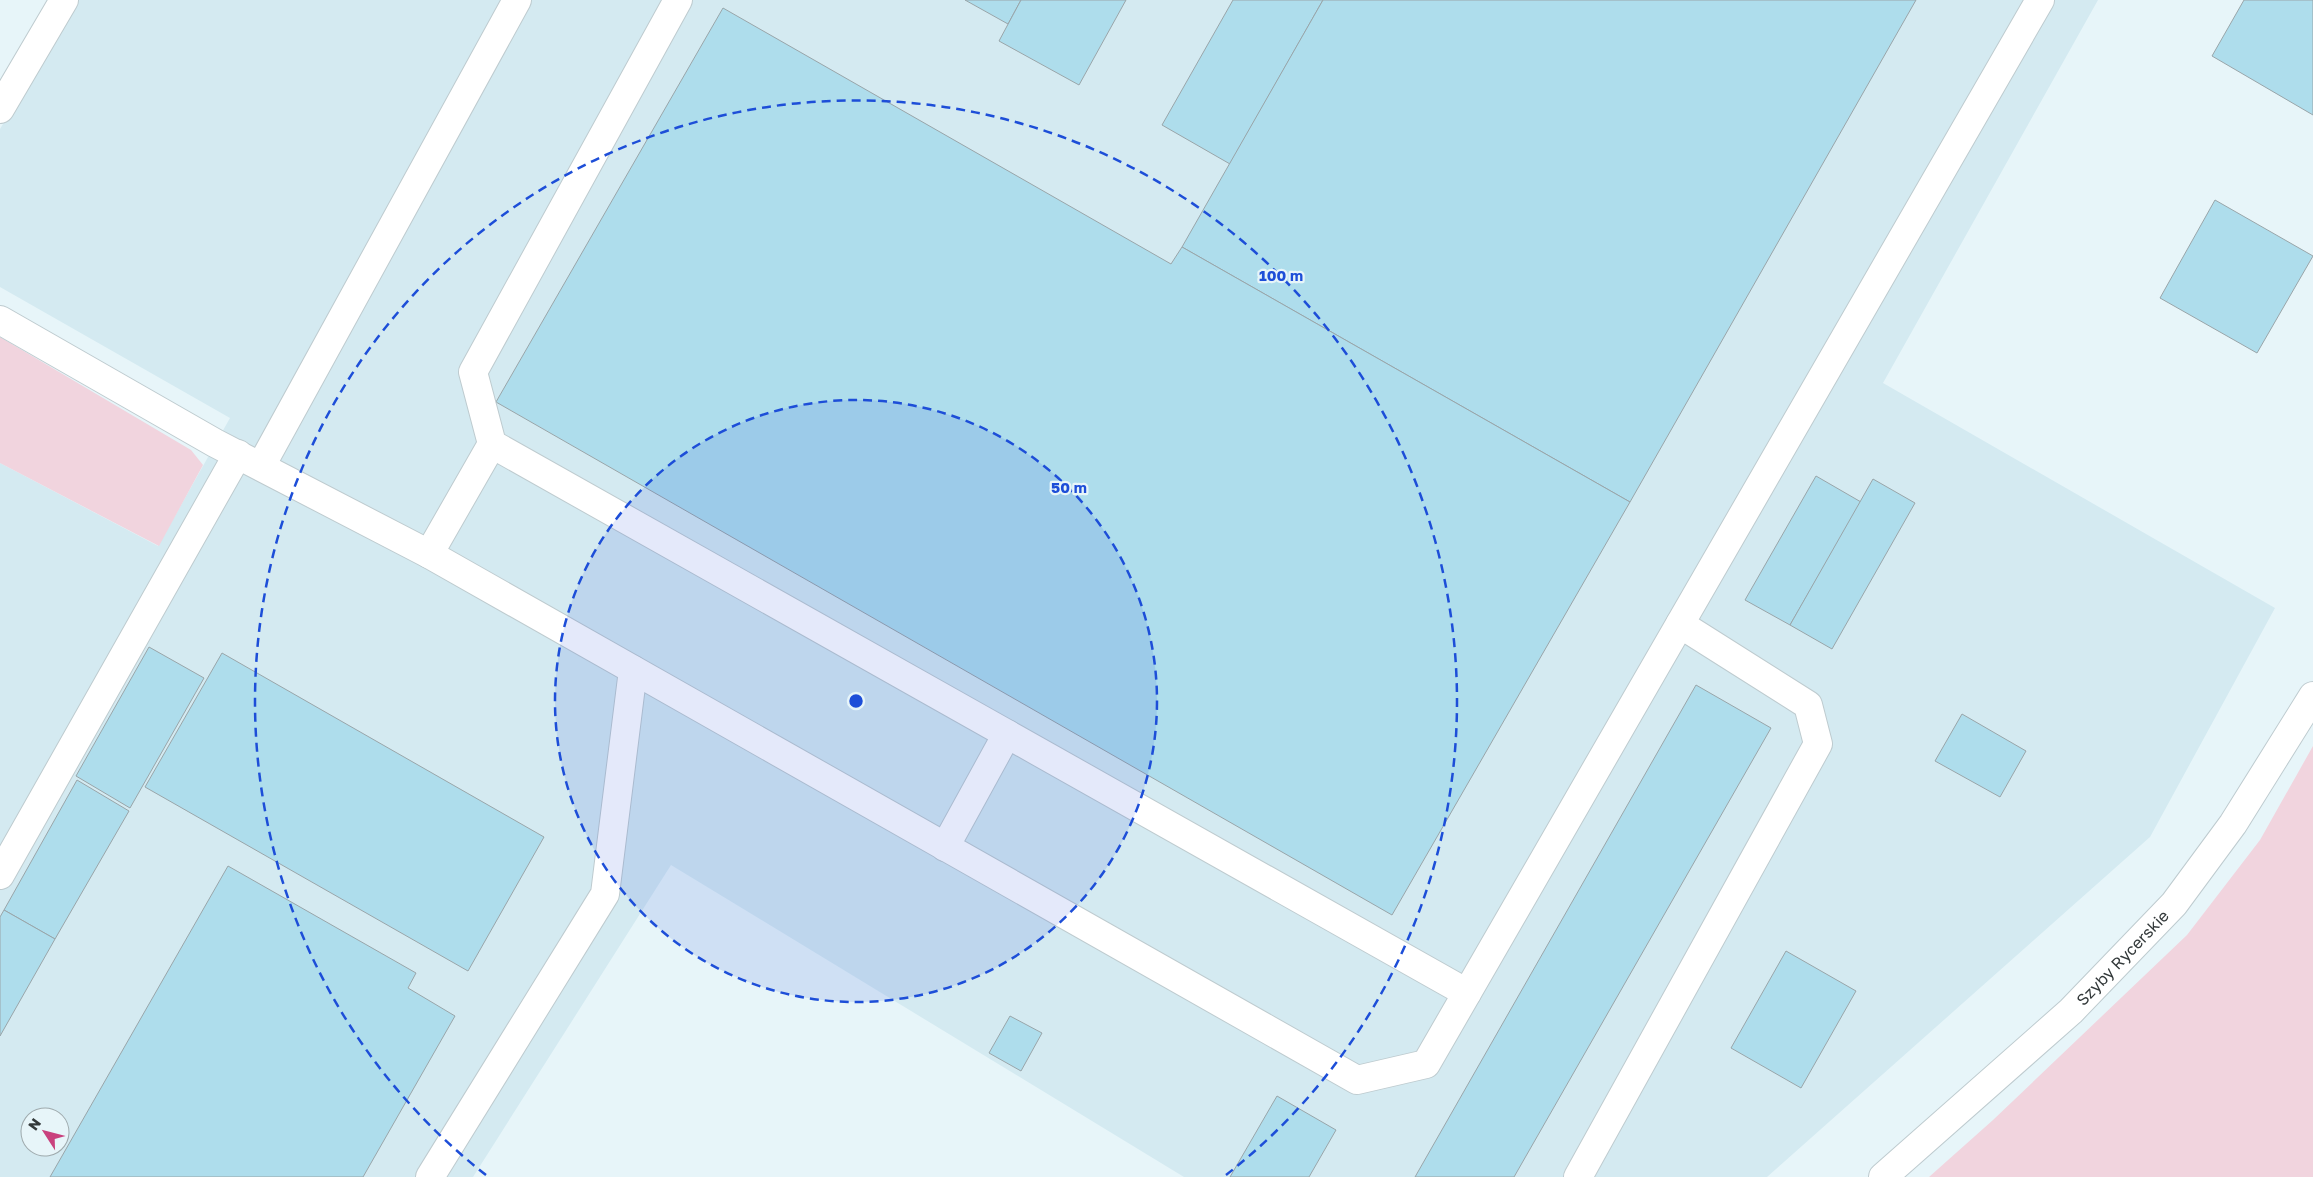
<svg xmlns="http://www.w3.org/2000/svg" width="2313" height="1177" font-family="'Golos Text',sans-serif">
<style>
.built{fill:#d4eaf1;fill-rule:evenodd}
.green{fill:#f1d4de}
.building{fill:#aeddec;stroke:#99a5a9}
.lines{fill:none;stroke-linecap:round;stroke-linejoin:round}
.minor-casing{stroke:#becbcf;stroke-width:30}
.minor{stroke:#fff;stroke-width:28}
.ring{fill:none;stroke:#1d4ed8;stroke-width:2.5;stroke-dasharray:9 6}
.labels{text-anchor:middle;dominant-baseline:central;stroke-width:4.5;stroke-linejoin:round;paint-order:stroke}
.street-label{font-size:16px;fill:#33393a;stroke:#e7f5f9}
.centre{fill:#1d4ed8;stroke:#e7f5f9;stroke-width:2.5}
.ring-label{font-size:15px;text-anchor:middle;font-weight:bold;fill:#1d4ed8;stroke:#e7f5f9;stroke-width:4.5;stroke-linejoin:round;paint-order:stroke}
</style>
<rect width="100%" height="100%" fill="#e7f5f9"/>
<path class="built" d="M77,0H2098L1883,383L2275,608L2150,837L1767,1177H1184L671,865L473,1177H0V463L158,546L230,418L0,287V129ZM30,1117H60V1147H30Z"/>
<g class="green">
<path d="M0,337L191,450L203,465L159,546L0,463Z"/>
<path d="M2313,746V1177H1929L1993,1120L2187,935L2260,840Z"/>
</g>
<g class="building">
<path d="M965,0H1021L1008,24Z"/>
<path d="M1021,0H1126L1079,85L999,41Z"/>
<path d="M1233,0H1323L1230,164L1162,125Z"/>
<path d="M1323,0H1916L1630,502L1182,247Z"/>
<path d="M2244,0H2313V115L2212,56Z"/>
<path d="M723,8L1171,264L1182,247L1630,502L1392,915L496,402Z"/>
<path d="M2215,200L2313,256L2257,353L2160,298Z"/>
<path d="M1816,476L1861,502L1790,625L1745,600Z"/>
<path d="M1873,479L1915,503L1832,649L1790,625Z"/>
<path d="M149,647L204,678L130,808L76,776Z"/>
<path d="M222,653L544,837L468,971L145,787Z"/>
<path d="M1696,685L1771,728L1514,1177H1415Z"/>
<path d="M1962,714L2026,751L2000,797L1935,761Z"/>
<path d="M77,780L129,811L55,939L4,910Z"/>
<path d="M228,866L416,973L408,988L455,1016L363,1177H50Z"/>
<path d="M4,910L55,939L0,1036V917Z"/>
<path d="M1786,951L1856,991L1801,1088L1731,1048Z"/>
<path d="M1010,1016L1042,1033L1021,1071L989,1053Z"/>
<path d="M1277,1096L1336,1130L1309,1177H1230Z"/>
</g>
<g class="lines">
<g class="minor-casing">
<g id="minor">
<path d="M678,0L473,372L492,444L1467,993"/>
<path d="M0,109L64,0"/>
<path d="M0,320L215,443L429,554L1357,1080L1426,1064L2040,0"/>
<path d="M261,466L517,0"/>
<path d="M429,554L492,444"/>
<path d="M945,847L1007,734"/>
<path d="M0,875L238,454"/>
<path d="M430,1177L605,894L633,670"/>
<path d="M1578,1177L1818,744L1808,705L1680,624"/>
<path id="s1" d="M1883,1177L2071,1011L2174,904L2233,824L2313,696"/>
</g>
</g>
<use href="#minor" class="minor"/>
</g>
<circle cx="856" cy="701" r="301" fill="#1d4ed8" fill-opacity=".12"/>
<g class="ring">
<circle cx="856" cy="701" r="301"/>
<path d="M486 1175A601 601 0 1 1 1226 1175"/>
</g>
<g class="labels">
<g class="street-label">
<text stroke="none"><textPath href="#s1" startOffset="325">Szyby Rycerskie</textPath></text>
</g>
</g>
<circle cx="856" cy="701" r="8" class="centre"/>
<g class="ring-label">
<text x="1281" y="281">100 m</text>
<text x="1069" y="493">50 m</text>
</g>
<g transform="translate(45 1132) rotate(306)"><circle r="24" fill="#e7f5f9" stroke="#9faaad"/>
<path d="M0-4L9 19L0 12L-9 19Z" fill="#c9417e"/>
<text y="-8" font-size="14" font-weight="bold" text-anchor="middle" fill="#33393a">N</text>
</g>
</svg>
